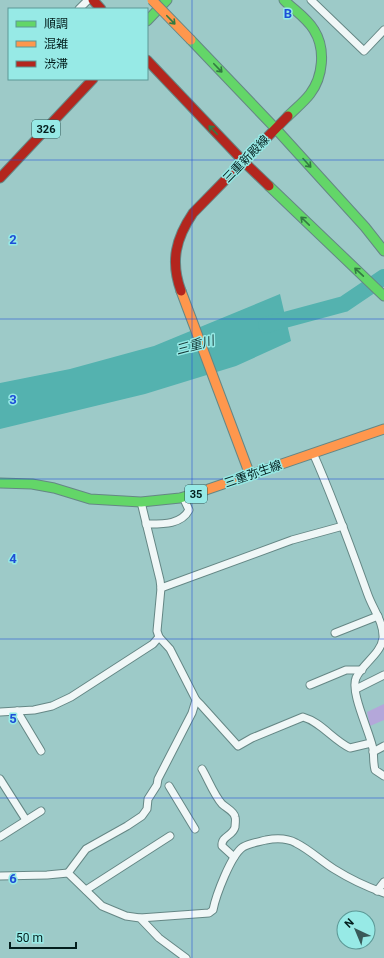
<svg xmlns="http://www.w3.org/2000/svg" width="384" height="958" font-family="Roboto,'Noto Sans JP',sans-serif">
<style>
.green{fill:#b4a7da}
.water{fill:#54b2af}
.lines{fill:none;stroke-linecap:round;stroke-linejoin:round}
.river{stroke:#54b2af;stroke-width:16}
.street-casing{stroke:#658785;stroke-width:9}
.fast-casing{stroke:#658785;stroke-width:11}
.slow-casing{stroke:#658785;stroke-width:11}
.jam-casing{stroke:#658785;stroke-width:11}
.street{stroke:#f0f7f7;stroke-width:7}
.fast{stroke:#63d668;stroke-width:9}
.slow{stroke:#ff974d;stroke-width:9}
.jam{stroke:#b3261e;stroke-width:9}
.slow-bridge-casing{stroke:#658785;stroke-width:11;stroke-linecap:butt}
.slow-bridge{stroke:#ff974d;stroke-width:9}
.oneway{stroke:#337a42}
.grid{fill:none;stroke:#1d4ed8;stroke-width:1;stroke-opacity:0.55}
.labels{text-anchor:middle;dominant-baseline:central;stroke-width:3;stroke-linejoin:round;paint-order:stroke}
.shield{fill:#97eae6;stroke:#2f5b59;stroke-width:1}
.shield-label{font-size:11px;font-weight:bold;fill:#031e1d}
.street-label{font-size:12px;fill:#031e1d;stroke:#97eae6}
.water-label{font-size:13px;font-style:italic;fill:#133634;stroke:#97eae6}
.grid-label{font-size:13px;text-anchor:middle;font-weight:bold;fill:#1d4ed8;stroke:#97eae6;stroke-width:3;stroke-linejoin:round;paint-order:stroke}
</style>
<rect width="100%" height="100%" fill="#9dcac8"/>
<path class="green" d="M384,704V720L370,726L367,712Z"/>
<path class="water" d="M280,294L291,341L236,366L145,394L0,429V383L70,369L154,346Z"/>
<g class="lines">
<path class="river" d="M266,325L344,304L384,277"/>
<g class="street-casing">
<g id="street">
<path d="M311,0L364,51L384,30"/>
<path d="M79,9L88,0"/>
<path d="M313,453C334,500 351,548 368,595C373,609 384,623 383,638C381,654 362,664 356,678C350,693 370,732 373,749C374,756 373,762 375,770L384,776"/>
<path d="M146,524C162,524 181,525 189,510L183,497"/>
<path d="M161,588L292,540L343,526"/>
<path d="M335,633L378,616"/>
<path d="M310,685L346,670H362"/>
<path d="M356,689L384,675"/>
<path d="M196,700L201,705L238,746L252,738L303,717C321,722 333,740 350,748L371,743"/>
<path d="M17,711L41,751"/>
<path d="M0,712L34,710L52,706L71,697L153,644L159,637"/>
<path d="M373,752L384,746"/>
<path d="M202,769C208,779 214,795 222,804C226,808 234,811 235,817C236,819 235,825 235,827C233,836 221,836 222,846L234,857"/>
<path d="M0,779L26,820"/>
<path d="M169,786L195,829"/>
<path d="M0,837L41,811"/>
<path d="M68,873L86,849L127,826L142,816L147,809L148,799L157,785L158,779L192,713L196,700L170,649L159,637L157,631L161,588L160,580L141,502"/>
<path d="M0,876L47,875L68,873L102,906L126,916L140,918L159,938L186,958"/>
<path d="M86,890L170,836"/>
<path d="M377,891L384,882"/>
<path d="M140,918L209,913L213,910C216,895 231,855 243,847C250,843 258,842 266,840C277,838 287,838 296,843C310,850 321,861 334,869C350,879 367,887 384,893"/>
</g>
</g>
<g class="fast-casing">
<g id="fast">
<path d="M284,0C294,10 307,18 314,30C326,49 323,77 310,94C304,102 295,109 288,116"/>
<path d="M147,21L167,0"/>
<path d="M191,40L276,129L365,227L384,251"/>
<path d="M269,186L384,296"/>
<path d="M0,483L32,484L54,488L90,499L141,502L180,498L197,493"/>
</g>
</g>
<g class="slow-casing">
<g id="slow">
<path d="M181,291L250,475"/>
<path d="M197,493L384,429"/>
</g>
</g>
<g class="jam-casing">
<g id="jam">
<path d="M93,0L101,9"/>
<path d="M147,60L244,162L269,186"/>
<path d="M0,178L93,79"/>
<path d="M181,291C170,261 176,238 193,213L288,116"/>
</g>
</g>
<use href="#street" class="street"/>
<use href="#fast" class="fast"/>
<use href="#slow" class="slow"/>
<use href="#jam" class="jam"/>
<g class="slow-bridge-casing">
<path id="slow-bridge" d="M152,0L191,40"/>
</g>
<use href="#slow-bridge" class="slow-bridge"/>
</g>
<defs><path id="oneway-shaft" d="M-6 0H5M1.5-3L5.5 0L1.5 3" fill="none" stroke-width="1.6" stroke-linecap="round" stroke-linejoin="round"/></defs>
<g class="oneway">
<use href="#oneway-shaft" transform="translate(171 20) rotate(46)"/>
<use href="#oneway-shaft" transform="translate(218 68) rotate(46)"/>
<use href="#oneway-shaft" transform="translate(213 130) rotate(-134)"/>
<use href="#oneway-shaft" transform="translate(307 163) rotate(48)"/>
<use href="#oneway-shaft" transform="translate(305 221) rotate(-136)"/>
<use href="#oneway-shaft" transform="translate(359 272) rotate(-137)"/>
</g>
<path class="grid" d="M192,0V958M0,160H384M0,319H384M0,479H384M0,639H384M0,798H384"/>
<g class="labels">
<g class="shield">
<rect x="32" y="120" width="28" height="18" rx="3"/>
<rect x="185" y="485" width="22" height="18" rx="3"/>
</g>
<g class="shield-label">
<text x="46" y="129">326</text>
<text x="196" y="494">35</text>
</g>
<g class="street-label">
<text transform="translate(246 159) rotate(-46)">三重新殿線</text>
<text transform="translate(253 474) rotate(-19)">三重弥生線</text>
</g>
<g class="water-label">
<text transform="translate(195 345) rotate(-15)">三重川</text>
</g>
</g>
<g class="grid-label">
<text x="288" y="18">B</text>
<text x="13" y="244">2</text>
<text x="13" y="404">3</text>
<text x="13" y="563">4</text>
<text x="13" y="723">5</text>
<text x="13" y="883">6</text>
</g>
<rect x="8" y="8" width="140" height="72" fill="#97eae6" stroke="#5c9896"/>
<rect x="16" y="21" width="20" height="6" fill="#63d668" stroke="#5c9896"/>
<text x="44" y="28" font-size="12" fill="#031e1d">順調</text>
<rect x="16" y="41" width="20" height="6" fill="#ff974d" stroke="#5c9896"/>
<text x="44" y="48" font-size="12" fill="#031e1d">混雑</text>
<rect x="16" y="61" width="20" height="6" fill="#b3261e" stroke="#5c9896"/>
<text x="44" y="68" font-size="12" fill="#031e1d">渋滞</text>
<g transform="translate(356 930) rotate(316)"><circle r="19" fill="#97eae6" stroke="#5c9896"/>
<path d="M0-3L7 15L0 10L-7 15Z" fill="#395a59"/>
<text y="-6" font-size="11" font-weight="bold" text-anchor="middle" fill="#031e1d">N</text>
</g>
<path d="M10 942v6h66v-6" fill="none" stroke="#031e1d" stroke-width="2"/>
<text x="16" y="942" font-size="12" fill="#031e1d" stroke="#97eae6" stroke-width="3" paint-order="stroke">50 m</text>
</svg>
